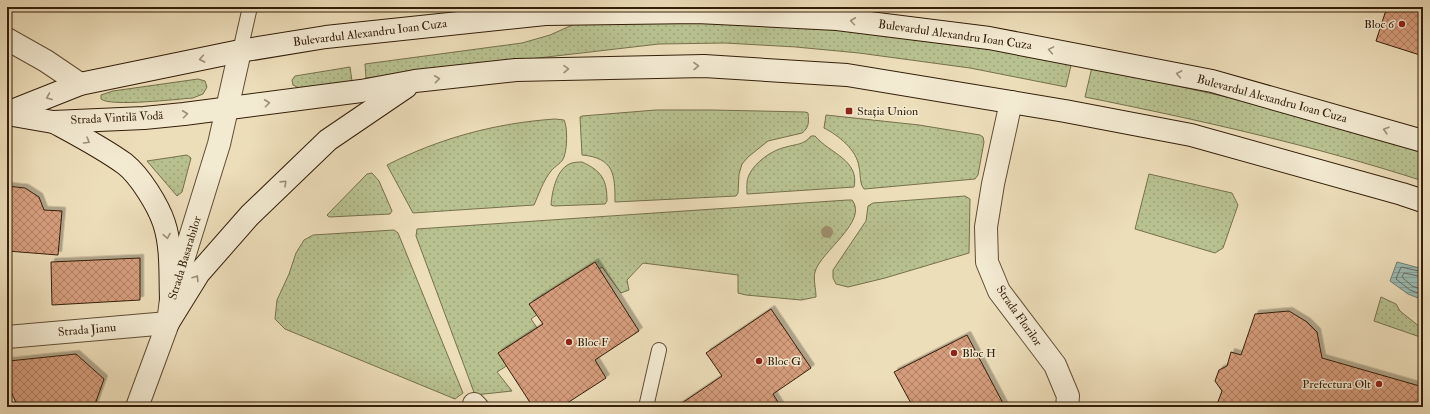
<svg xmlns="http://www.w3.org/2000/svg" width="1430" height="414" font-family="'IM FELL Double Pica',serif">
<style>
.grass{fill:url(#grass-dots);stroke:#76704c}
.water{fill:url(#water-rules);stroke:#717c70}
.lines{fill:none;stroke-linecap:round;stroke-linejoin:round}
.shore{stroke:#676c5e;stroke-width:1}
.building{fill:url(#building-cross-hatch);stroke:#341e09;filter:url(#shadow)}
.service-casing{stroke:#624e35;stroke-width:16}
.minor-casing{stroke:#624e35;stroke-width:24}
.tertiary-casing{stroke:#624e35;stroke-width:24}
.secondary-casing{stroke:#341e09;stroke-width:24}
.service{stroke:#f3ead2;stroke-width:14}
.minor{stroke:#f3ead2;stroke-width:22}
.tertiary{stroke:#f3ead2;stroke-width:22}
.secondary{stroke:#f3ead2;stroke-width:22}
.tree{fill:#9d8f6f}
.oneway{stroke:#9d8e78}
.poi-dot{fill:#8f2418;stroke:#f3ead2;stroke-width:1.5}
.labels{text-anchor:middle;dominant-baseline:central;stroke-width:3;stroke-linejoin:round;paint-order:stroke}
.poi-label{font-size:12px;fill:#341e09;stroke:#f3ead2;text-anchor:start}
.street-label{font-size:12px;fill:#341e09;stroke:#f3ead2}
</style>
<defs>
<pattern id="grass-dots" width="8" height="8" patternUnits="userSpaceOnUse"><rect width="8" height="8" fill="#b8c190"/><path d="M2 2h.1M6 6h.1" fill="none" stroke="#9fa57b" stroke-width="1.8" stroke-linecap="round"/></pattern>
<pattern id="water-rules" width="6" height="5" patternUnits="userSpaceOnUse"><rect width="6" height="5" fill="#9abbb4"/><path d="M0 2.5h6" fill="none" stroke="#85a099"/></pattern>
<pattern id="building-cross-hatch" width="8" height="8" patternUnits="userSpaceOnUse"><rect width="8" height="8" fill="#d59d7c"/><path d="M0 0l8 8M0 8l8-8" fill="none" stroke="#ae7f64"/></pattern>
<filter id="shadow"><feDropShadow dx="3.5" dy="-3.5" stdDeviation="0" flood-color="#0004"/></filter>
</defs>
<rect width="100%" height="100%" fill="#eddeba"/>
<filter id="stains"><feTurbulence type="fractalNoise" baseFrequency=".005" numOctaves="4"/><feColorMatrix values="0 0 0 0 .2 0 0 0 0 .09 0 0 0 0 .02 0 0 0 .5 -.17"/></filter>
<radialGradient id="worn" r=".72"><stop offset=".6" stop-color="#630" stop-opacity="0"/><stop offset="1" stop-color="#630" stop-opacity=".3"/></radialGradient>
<g class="grass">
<path d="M579,22H811L1072,61L1066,87L970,68L859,53L796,47L725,43L659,44L366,78L365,64L522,43L550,35Z"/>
<path d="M350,67L352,81L299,88L293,85L292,80L295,76Z"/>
<path d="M1092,67L1267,106L1423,152V181C1312,145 1199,120 1085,97Z"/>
<path d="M198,79L205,81L207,87L203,94L193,98C178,99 110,107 101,99V95L113,91Z"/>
<path d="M656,110H712L805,112L808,113C809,122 809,128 802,133L768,141L748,157L742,164L739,174L738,193L736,196L615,202C615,174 614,158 582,155L580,117L582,116Z"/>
<path d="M826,115L919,125L980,135L983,137L984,142L978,175L975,179L864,189C859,183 861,174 859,167C857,150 838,135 824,128Z"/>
<path d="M555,119L564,120C568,128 567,149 564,157C562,163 555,166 551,171C543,181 539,194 534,205L413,213L387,165C440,138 496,123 555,119Z"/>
<path d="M811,136H815C829,153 860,160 854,187L747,194C747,188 746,181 749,175C755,162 772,150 786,147C796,144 804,145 811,136Z"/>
<path d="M187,155L191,158L182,192L177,196L147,161Z"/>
<path d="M582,162C602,171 607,180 607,201L605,204L554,206L551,205C552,191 557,167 572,163C576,162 579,162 582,162Z"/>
<path d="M372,173L379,181L392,211L390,214L329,217L327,215L367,174Z"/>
<path d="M1149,174L1232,193L1238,205L1223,248L1215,253L1135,229Z"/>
<path d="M965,196L970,199L969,253L885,278L848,287L836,284L833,278V270L866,221L868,206L873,203Z"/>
<path d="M848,200H852C869,221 820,252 815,272C813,279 816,289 816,297L801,300L746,295L738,293V275L643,263L627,280L629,290L621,293L602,267L531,319L546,341L497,372L512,391L475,395L416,236L417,229Z"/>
<path d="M394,230L398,233L463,393L455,399L285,329L275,319L277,300L289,274L296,253L304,240L313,235Z"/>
<path d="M1381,297L1396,304L1400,311L1420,327L1423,328V338L1374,321Z"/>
</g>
<path class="water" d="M1397,262L1423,269V300L1408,294L1390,281Z"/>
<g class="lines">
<g class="shore">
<path d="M1423,272L1401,267L1396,279L1410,290L1423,295"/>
<path d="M1423,277L1404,273L1402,277L1412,286L1423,290"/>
</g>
</g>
<g class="building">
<path d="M1387,7H1423V56L1376,41Z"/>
<path d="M7,186L25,188L39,197L44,210L62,211L58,255L7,251Z"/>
<path d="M140,258V300L52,305L51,262Z"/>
<path d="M595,262L639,331L595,360L606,378L561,407H533L498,353L543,324L529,304Z"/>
<path d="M771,309L811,368L773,394L781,407H676L722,376L706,353Z"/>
<path d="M1289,311L1307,322L1317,332L1322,358L1423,387V407H1216L1222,391L1215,381L1219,370L1227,366L1231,352L1241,355L1255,314Z"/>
<path d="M967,335L1005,407H913L894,372Z"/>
<path d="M76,354L104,379L94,407H18L7,383L9,361Z"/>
</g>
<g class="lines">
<g class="service-casing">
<g id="service">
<path d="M240,51L250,7"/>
<path d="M646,407L659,350"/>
</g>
</g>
<g class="minor-casing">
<g id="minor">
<path d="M7,39L46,61L80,84"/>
<path d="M1011,102L993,184L986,227L987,262L999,291L1055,365L1068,396L1067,407"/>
<path d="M7,337L168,323"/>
<path d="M474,404L477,407"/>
</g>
</g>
<g class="tertiary-casing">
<path id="tertiary" d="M137,407L168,323L171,299L219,144L240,51"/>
</g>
<g class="secondary-casing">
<g id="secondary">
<path d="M7,113L80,84L240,51L326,37L545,14L697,12L837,19L989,38L1212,81L1423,141"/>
<path d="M7,114L53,122L144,118L184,114L361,91L415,81L516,70L704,66L847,75L1065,111L1191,135L1402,194L1423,201"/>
<path d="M54,122C78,135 103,148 125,164C140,176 158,205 164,223C172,247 170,274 171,299"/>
<path d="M168,323L199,273L250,215L328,140L406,87"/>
</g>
</g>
<use href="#service" class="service"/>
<use href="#minor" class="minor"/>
<use href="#tertiary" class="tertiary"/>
<use href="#secondary" class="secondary"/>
</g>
<circle class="tree" cx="827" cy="232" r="6"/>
<defs><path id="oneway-chevron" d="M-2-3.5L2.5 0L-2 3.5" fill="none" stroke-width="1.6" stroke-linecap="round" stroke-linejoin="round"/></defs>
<g class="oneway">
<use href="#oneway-chevron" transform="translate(853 21) rotate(-173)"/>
<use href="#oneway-chevron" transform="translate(1051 50) rotate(-170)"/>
<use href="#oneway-chevron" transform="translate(202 59) rotate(169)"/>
<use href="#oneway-chevron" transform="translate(696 66) rotate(-1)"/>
<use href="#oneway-chevron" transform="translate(566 69) rotate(-1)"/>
<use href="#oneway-chevron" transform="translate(1179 74) rotate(-169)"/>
<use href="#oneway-chevron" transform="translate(437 79) rotate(-6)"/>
<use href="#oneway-chevron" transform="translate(49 97) rotate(158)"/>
<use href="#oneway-chevron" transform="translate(267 103) rotate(-7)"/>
<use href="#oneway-chevron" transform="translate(185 114) rotate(-7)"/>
<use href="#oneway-chevron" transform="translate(1386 130) rotate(-164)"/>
<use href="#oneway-chevron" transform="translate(87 141) rotate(30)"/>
<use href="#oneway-chevron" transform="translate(284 183) rotate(-44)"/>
<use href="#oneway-chevron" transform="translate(167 236) rotate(79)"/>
<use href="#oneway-chevron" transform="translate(196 278) rotate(-57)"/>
</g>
<g class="poi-dot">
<circle cx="1402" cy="24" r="4"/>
<rect x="845" y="107" width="8" height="8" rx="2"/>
<circle cx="569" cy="342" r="4"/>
<circle cx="954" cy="353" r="4"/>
<circle cx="759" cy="361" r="4"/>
<circle cx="1379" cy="384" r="4"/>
</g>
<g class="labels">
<g class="poi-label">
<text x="1394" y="24" text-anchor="end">Bloc 6</text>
<text x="857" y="111">Stația Union</text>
<text x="577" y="342">Bloc F</text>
<text x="962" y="353">Bloc H</text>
<text x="767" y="361">Bloc G</text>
<text x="1371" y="384" text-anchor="end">Prefectura Olt</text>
</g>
<g class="street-label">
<text transform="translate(370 33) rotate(-7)">Bulevardul Alexandru Ioan Cuza</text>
<text transform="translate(955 35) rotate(8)">Bulevardul Alexandru Ioan Cuza</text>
<text transform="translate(1272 99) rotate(15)">Bulevardul Alexandru Ioan Cuza</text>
<text transform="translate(117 118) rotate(-3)">Strada Vintilă Vodă</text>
<text transform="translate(185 258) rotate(-73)">Strada Basarabilor</text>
<text transform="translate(1019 316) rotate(55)">Strada Florilor</text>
<text transform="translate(87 330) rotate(-5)">Strada Jianu</text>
</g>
</g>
<rect width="1430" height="414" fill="none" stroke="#eddeba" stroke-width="24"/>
<rect x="8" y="8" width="1414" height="398" fill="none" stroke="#341e09" stroke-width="2"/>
<rect x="12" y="12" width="1406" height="390" fill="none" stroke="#341e09"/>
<rect width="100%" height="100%" filter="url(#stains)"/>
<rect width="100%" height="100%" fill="url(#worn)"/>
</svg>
